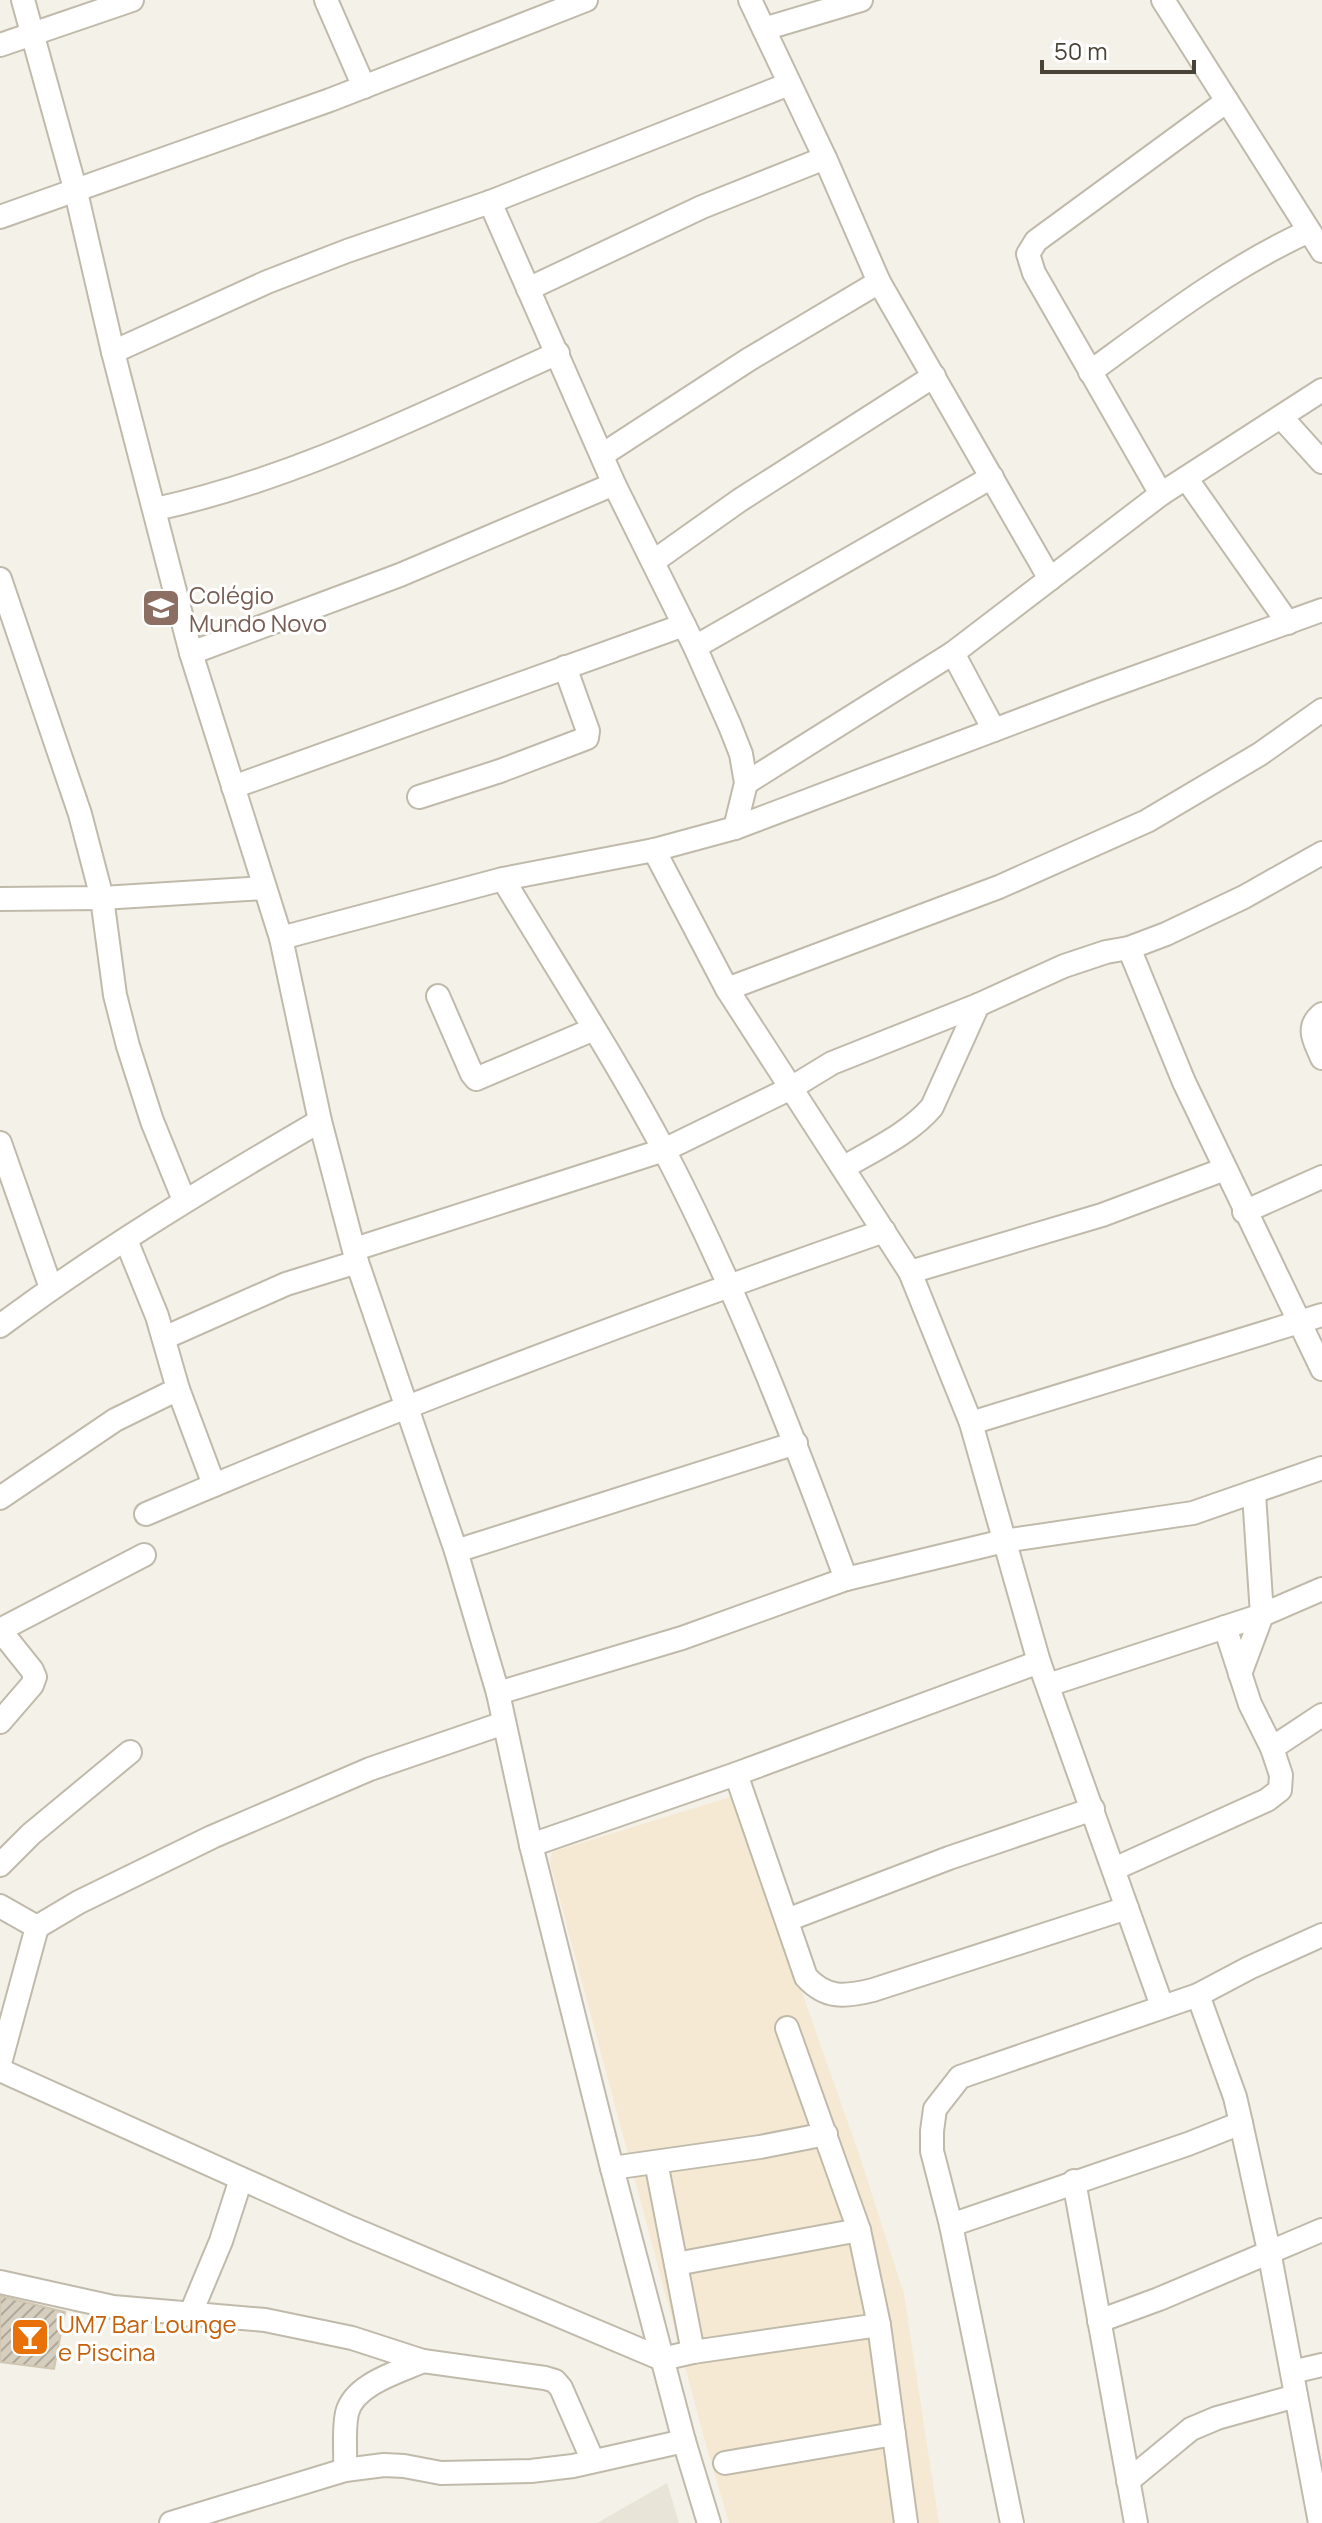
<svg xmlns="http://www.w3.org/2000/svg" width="1322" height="2523" font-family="Manrope,sans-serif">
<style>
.residential{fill:#e8e4d7}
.commercial{fill:#f6e9d4}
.building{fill:url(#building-hatch);stroke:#d1c6b1;stroke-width:2}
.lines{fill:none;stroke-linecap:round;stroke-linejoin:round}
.minor-casing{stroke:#c0baab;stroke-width:26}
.minor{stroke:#fff;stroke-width:22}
.labels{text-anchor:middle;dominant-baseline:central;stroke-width:6;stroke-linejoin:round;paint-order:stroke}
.education-label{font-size:24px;fill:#785e54;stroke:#fff;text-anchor:start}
.food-label{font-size:24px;fill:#c56008;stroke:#fff;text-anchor:start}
</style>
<defs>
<pattern id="building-hatch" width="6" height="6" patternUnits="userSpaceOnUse" patternTransform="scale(2)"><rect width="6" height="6" fill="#d6cebe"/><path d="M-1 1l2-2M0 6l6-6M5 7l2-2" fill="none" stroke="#b0a99b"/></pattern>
</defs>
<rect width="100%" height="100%" fill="#f4f1e9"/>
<path class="residential" d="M667,2483L679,2523H597Z"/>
<path class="commercial" d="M733,1796L860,2157L904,2294L939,2523H729L704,2438L550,1863L552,1852Z"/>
<path class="building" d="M0,2296L65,2312L54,2369L0,2362Z"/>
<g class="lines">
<g class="minor-casing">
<g id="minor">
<path d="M23,0L76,192L113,352L191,653L281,938L320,1121L357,1262L456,1551L498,1693L531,1845L612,2168L684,2441L709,2523"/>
<path d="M326,0L364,87"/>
<path d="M750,0L825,158L879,282L1050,579"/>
<path d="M1163,0L1322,251"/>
<path d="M764,29L861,0"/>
<path d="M0,45L132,0"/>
<path d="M490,202L614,484L695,647L730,726L741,754L746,783L735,828"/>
<path d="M0,217L330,100L586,0"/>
<path d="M528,289L702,207L825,158"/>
<path d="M113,352L267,282L347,251L490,202L789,84"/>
<path d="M1090,372C1160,321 1230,267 1309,231"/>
<path d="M1282,418L1322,462"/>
<path d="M602,455L748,360L879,282"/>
<path d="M1186,478L1288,623"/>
<path d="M1161,494L1034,273L1028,254L1036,241L1227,101"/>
<path d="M156,509C298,478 426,412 558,353"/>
<path d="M654,561L740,500L934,376"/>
<path d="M0,579L80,814L102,898L115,995L128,1046L152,1121L184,1200"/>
<path d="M695,647L992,477"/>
<path d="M191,653L400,575L614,484"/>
<path d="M953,653L994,730"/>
<path d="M746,783L953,653L1161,494L1322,390"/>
<path d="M233,787L684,625"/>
<path d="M419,797L500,771L587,738L588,731L565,667"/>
<path d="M654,850L727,989L910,1272L971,1423L1039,1662L1162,2006"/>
<path d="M503,879C557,969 615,1058 664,1150C736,1288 792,1433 846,1579"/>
<path d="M0,899L102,898L264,888"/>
<path d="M281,938L503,879L654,850L735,828L1097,691L1322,610"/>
<path d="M1129,948L1184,1082L1322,1369"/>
<path d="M727,989L999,887L1147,821L1260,754L1322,710"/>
<path d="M438,996L472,1074L476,1079L594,1029"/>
<path d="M1322,1014C1305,1028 1315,1041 1322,1058"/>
<path d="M0,1143L51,1288"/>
<path d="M843,1168C873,1150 909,1134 932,1107L978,1005"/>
<path d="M1244,1212L1322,1177"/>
<path d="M355,1249L664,1150L791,1088L832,1063L978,1005L1064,966L1106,952L1129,948L1166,934L1244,897L1322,853"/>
<path d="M910,1272L1102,1215L1225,1169"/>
<path d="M0,1326C102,1250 210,1185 320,1121"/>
<path d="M164,1338L286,1284L357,1262"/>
<path d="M178,1389L214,1485"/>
<path d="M971,1423L1322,1315"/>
<path d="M0,1498L115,1420L178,1389L157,1316L126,1240"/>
<path d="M146,1514C388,1410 635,1318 884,1231"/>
<path d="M456,1551L796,1443"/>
<path d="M1225,1627L1250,1704L1272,1748"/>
<path d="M0,1630L144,1555"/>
<path d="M0,1630L32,1670L35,1677L32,1685L0,1722"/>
<path d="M1240,1674L1262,1615L1254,1494"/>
<path d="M1048,1685L1262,1615L1322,1589"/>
<path d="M498,1693L682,1638L846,1579L1004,1541L1193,1513L1322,1468"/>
<path d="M736,1774L806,1977C826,1999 845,1997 873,1990L1127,1908"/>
<path d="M531,1845L736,1774L1039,1662"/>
<path d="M0,1865L31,1834L130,1752"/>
<path d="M1114,1869L1267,1800L1280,1790L1281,1775L1272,1748L1322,1715"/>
<path d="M0,1906L37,1927L79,1902L212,1837L370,1769L504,1723"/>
<path d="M787,1920L949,1858L1093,1809"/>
<path d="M1198,1995L1235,2097L1241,2123L1269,2251L1320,2523"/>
<path d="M787,2028L859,2230L879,2325L906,2523"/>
<path d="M0,2063L37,1927"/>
<path d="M0,2070L351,2228L662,2359L693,2352L879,2325"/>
<path d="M656,2162L693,2352"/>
<path d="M612,2168L760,2147L826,2134"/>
<path d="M1074,2181L1136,2523"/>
<path d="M951,2225L1188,2144L1241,2123"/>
<path d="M676,2264L859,2230"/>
<path d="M0,2282L113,2307L265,2320L352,2338L423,2361L545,2378L555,2381L561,2388L593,2461"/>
<path d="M190,2315L221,2241L241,2179"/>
<path d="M1099,2321L1159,2299L1322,2230"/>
<path d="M1292,2372L1322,2365"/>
<path d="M725,2463L894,2434"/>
<path d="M345,2470C346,2452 343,2431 347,2413C354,2384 399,2372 423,2361"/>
<path d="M1128,2481L1191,2429L1217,2418L1296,2396"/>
<path d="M171,2523L345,2470L384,2465L404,2466L441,2473L531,2471L573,2466L684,2441"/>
<path d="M1012,2523L951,2225L932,2151V2131L935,2109L960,2077L1198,1995L1249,1968L1322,1935"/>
</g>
</g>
<use href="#minor" class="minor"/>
</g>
<defs>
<g id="university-square" transform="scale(2)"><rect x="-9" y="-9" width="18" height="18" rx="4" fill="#8d6e63" stroke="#fff"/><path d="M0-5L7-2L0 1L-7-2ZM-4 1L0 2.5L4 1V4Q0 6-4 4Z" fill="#fff"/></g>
<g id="bar-square" transform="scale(2)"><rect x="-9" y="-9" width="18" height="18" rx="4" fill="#e8710a" stroke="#fff"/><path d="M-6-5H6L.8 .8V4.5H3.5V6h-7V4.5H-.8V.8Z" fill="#fff"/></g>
</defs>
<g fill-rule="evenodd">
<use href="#university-square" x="161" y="608"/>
<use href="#bar-square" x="30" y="2337"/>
</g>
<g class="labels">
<g class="education-label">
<text x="189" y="594">Colégio<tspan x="189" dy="28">Mundo Novo</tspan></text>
</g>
<g class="food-label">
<text x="58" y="2323">UM7 Bar Lounge<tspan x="58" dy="28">e Piscina</tspan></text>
</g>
</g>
<path d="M1042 60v12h152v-12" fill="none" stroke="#484237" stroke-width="4"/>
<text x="1054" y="60" font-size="24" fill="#484237" stroke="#ffffff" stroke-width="6" paint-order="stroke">50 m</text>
</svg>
